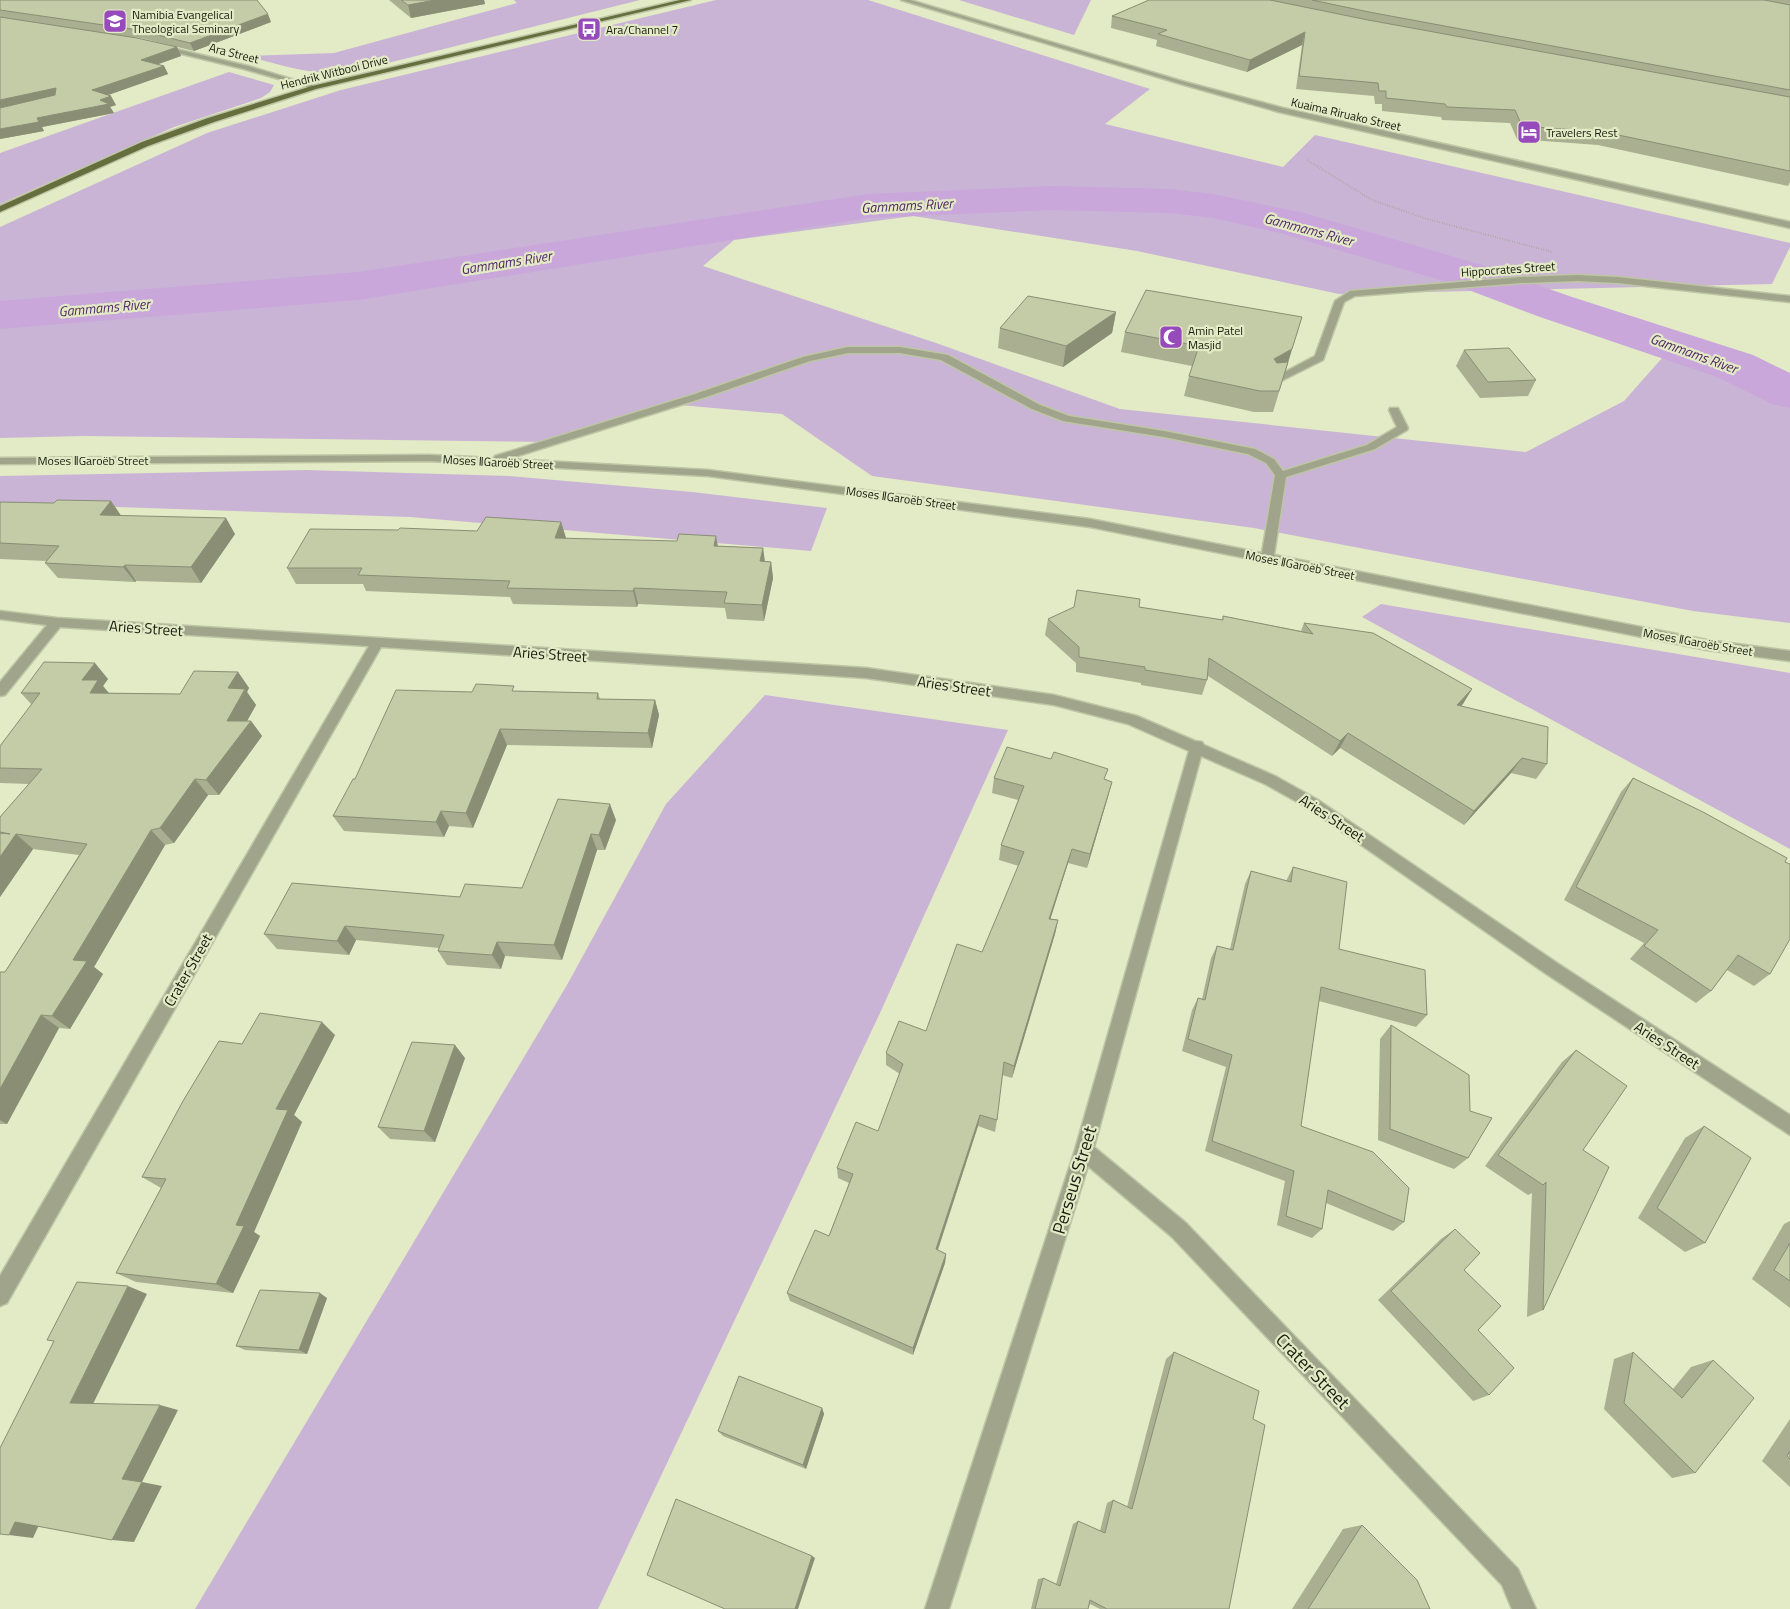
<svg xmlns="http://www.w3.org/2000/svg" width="1790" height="1609" font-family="'Titillium Web',sans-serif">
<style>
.green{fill:#c9b4d5}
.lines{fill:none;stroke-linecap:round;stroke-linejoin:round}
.river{fill:#c9a7db;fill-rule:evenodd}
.minor-casing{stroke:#bec5a5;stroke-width:3}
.major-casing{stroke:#bec5a5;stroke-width:3}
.path{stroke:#9aa084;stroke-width:2;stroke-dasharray:0.5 2;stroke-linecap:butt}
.minor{fill:#9fa48b;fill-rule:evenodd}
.major{fill:#666e3e;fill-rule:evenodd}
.wall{fill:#a9af90}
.shaded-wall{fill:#898e75}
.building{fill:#c4cba7;stroke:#898e75}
.labels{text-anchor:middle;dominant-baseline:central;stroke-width:4.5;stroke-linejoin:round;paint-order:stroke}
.far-poi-label{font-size:12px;fill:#181b0e;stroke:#e3eac6;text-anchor:start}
.far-street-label{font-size:12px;fill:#181b0e;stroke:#e3eac6}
.far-water-label{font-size:14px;font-style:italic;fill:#522866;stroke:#e3eac6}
.street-label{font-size:15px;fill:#181b0e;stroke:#e3eac6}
.near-street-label{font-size:18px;fill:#181b0e;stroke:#e3eac6}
</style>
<rect width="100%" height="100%" fill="#e3eac6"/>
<g class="green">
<path d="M514,0H640L352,72C315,77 281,65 246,56L334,53L517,3Z"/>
<path d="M716,0H868L1150,89L1105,124L1283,167L1315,135L1790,243V247L1772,284L1339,294L1137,251L913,216L734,240L703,266L936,343L1120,409L1526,452L1624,401L1678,340L1790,375V623L1693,611L1254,528L872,476L782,414L680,405L553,442L83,436L0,438V227L207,133L341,90Z"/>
<path d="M959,0H1091L1074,35Z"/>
<path d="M229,72L274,85L270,92L261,98L174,127L0,204V153Z"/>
<path d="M306,470L509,476L692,492L827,508L811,551L410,517L0,503V476Z"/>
<path d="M1381,604L1790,673V849L1362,617Z"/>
<path d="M765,695L1008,730L880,1013L598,1609H195L567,985L666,804Z"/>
</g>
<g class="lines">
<path class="river" d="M1052,186L1170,189L1213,194L1304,213L1482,265L1572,297L1753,355L1790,373V408L1772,404L1717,377L1540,317L1450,283L1280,233L1213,218L1170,213L1052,210L868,218L358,300L0,329V301L358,272L868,194Z"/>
<g class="minor-casing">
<g id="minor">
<path d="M901,0H910L1185,82L1283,108L1790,222V228L1279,112L1181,84Z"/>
<path d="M159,45L248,66L318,87L314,89L244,69L157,48V46Z"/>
<path d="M1577,275L1618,277L1790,296V302L1618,283L1577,281L1521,283L1355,296L1344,302L1323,360L1279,382H1271L1270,380L1315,356L1335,301L1350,291L1521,277Z"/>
<path d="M848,347H900L948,355L1040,405L1069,416L1164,431L1255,449L1274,459L1283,471L1367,445L1397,427L1389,410L1390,408H1398L1408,428L1407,430L1375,449L1286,477L1274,555L1707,640L1790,651V661L1707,650L1090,527L708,476L429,461L0,464V458L429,455L494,458L495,456L695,394L803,357ZM848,353H900L941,360L1032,409L1063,421L1164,437L1248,454L1266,463L1275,475L1262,553L1090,519L708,470L508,459L703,398L810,361Z"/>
<path d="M0,611L57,618L866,668L1054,695L1137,716L1195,741L1202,742L1204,745L1275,776L1318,800L1557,963L1790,1115V1135L1545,973L1308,808L1265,784L1201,756L1094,1147L1186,1223L1518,1569L1536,1609H1512L1502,1585L1172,1237L1088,1166L949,1609H925L1075,1150L1189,751L1128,724L1054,705L866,678L381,647L7,1303L0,1306V1276L369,646L60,627L5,695L0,696V682L47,625L0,619Z"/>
</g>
</g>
<g class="major-casing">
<path id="major" d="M680,0H691L316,89L214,122L148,146L0,212V206L142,142L208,118L312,86Z"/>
</g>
<path class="path" d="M1307,160L1372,200L1427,219L1552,252"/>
<use href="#minor" class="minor"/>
<use href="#major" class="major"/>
</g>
<g class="wall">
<path d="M0,0L271,22L194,51L141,38L131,37L177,47L181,56L158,64L164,66L168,74L107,95L116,105L110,107L114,113L42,127L44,131L0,139Z"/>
<path d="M389,0H484L485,4L411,18Z"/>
<path d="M1149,0H1790V182L1788,186L1598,145L1517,139L1510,123L1442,120L1441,117L1382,111V104H1375L1374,96L1296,89L1302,45L1247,72L1156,46L1157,40L1111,28L1112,16Z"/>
<path d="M1116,312L1112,333L1063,367L998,348L1000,328Z"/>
<path d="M1302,317L1273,412H1254L1184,396L1189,376L1192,366L1121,352L1125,332Z"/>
<path d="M1464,350L1536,380L1528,396L1480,398L1456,366Z"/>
<path d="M111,501L121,516L235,534L201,583L136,581L135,582L58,578L45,563L47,561L0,559V502L54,503Z"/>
<path d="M561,522L566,539L763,548L765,561L771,562L773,578L764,621L727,619L725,608L638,604L637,607L513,604L510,597L366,591L363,584H296L287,568L477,531Z"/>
<path d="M1139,607L1222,620L1223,616L1301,631L1304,623L1472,689L1461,706L1547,764L1536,779L1511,773L1464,825L1340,748L1332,756L1208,676L1207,680L1202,695L1141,685V683L1076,672V663L1045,635L1048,619Z"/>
<path d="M238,672L249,688L247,692L256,705L247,721H251L262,736L219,795H208L174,843L165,845L94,967L103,974L70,1029L59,1028L7,1124H0V972H5L79,855L33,849L0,897V817L29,784L0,783V746L32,705L21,693L108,679L103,686L109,693L180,694Z"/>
<path d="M516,691L598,693L600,699L655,700L659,715L652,748L507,745L473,828L449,826L444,837L344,831L333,816L355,779L472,692Z"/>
<path d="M994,778L1106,780L1112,782L1087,868L1068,863L1050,919L1058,920L1055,934L1012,1078L1002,1075L997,1120L995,1132L978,1126L938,1250L946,1254L945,1263L913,1355L790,1301L787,1293L829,1236L849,1183L838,1178L837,1168L878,1131L900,1074L886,1065V1053L926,1031L982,952L1019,866L999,860L1001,845L1018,800L992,793Z"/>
<path d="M1633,778L1785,862L1770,974L1754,986L1727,970L1711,991L1696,1003L1630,959L1644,943L1564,900L1621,792Z"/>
<path d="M558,799L616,820L605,850H597L562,960L505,956L501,969L447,965L438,951L439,948L356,940L349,955L277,949L264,934L460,897L522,888Z"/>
<path d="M1293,867L1339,949L1427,1015L1416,1027L1319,1001L1301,1126L1404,1222L1393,1231L1326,1203L1322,1229L1312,1238L1277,1225L1285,1181L1205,1151L1226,1067L1182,1051L1192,1010L1198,998L1202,999L1211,958L1217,946L1230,949L1245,884L1251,871L1286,881Z"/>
<path d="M1391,1025L1468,1158L1454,1169L1378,1140L1380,1039Z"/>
<path d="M335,1035L294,1115L302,1122L254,1232L260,1236L233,1293L136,1282L116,1273L161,1188L142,1177L242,1044Z"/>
<path d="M1576,1050L1583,1150L1543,1310L1527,1317L1532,1193L1528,1195L1485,1166L1562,1062Z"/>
<path d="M465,1058L435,1142L390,1139L378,1127Z"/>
<path d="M1704,1126L1705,1243L1685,1252L1638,1218L1685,1138Z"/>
<path d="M1790,1221V1308L1752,1279L1784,1224Z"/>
<path d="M1455,1229L1478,1330L1489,1395L1473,1401L1378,1300L1441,1239Z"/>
<path d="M327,1298L307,1354L245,1350L236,1346Z"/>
<path d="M1174,1352L1253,1419L1229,1609H1100L1090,1604L1088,1609H1031L1038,1579L1043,1578L1056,1584L1073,1524L1078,1521L1100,1531L1107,1503L1113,1500L1127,1507L1166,1359Z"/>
<path d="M1633,1352L1673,1389L1691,1367L1713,1360L1695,1473L1672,1478L1604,1409L1614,1359Z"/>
<path d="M822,1408L824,1414L806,1469L723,1436L718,1431Z"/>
<path d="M1790,1419V1487L1762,1461Z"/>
<path d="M1362,1525L1430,1609H1292L1343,1529Z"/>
</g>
<g class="shaded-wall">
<path d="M435,0H484L485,4L411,18L408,5Z"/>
<path d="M268,14L271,22L194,51L190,43Z"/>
<path d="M1305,32L1302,45L1247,72L1250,60Z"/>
<path d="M177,47L181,56L145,69L141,60Z"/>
<path d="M164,66L168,74L97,99L92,90Z"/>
<path d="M56,88L60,97L0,110V100Z"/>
<path d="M111,96L116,105L110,107L114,113L42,127L44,131L0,139V129Z"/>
<path d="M1116,312L1112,333L1063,367L1066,346Z"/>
<path d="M1292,349L1286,369L1268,379L1274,359Z"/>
<path d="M111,501L122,517L100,515Z"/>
<path d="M226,518L235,534L201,583L191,567Z"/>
<path d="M561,522L566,538L560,555L555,538Z"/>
<path d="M716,536L719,552L714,546Z"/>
<path d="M763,548L765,564L760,561Z"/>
<path d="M771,562L773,578L764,621L762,605Z"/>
<path d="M125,565L136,581L135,582L123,567Z"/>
<path d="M634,588L638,604L637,607L633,591Z"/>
<path d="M95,663L108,679L103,686L111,696L90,693L82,680Z"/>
<path d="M238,672L249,688L247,692L256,705L238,737L227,721L228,688Z"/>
<path d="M1472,689L1463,704L1447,720L1457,705Z"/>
<path d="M655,700L659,715L652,748L648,733Z"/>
<path d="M251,721L262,736L219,795L206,780Z"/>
<path d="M500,729L507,745L473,828L466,813Z"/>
<path d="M1348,733L1340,748L1332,756L1340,741Z"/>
<path d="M1522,758L1511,773L1464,825L1474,811Z"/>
<path d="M195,779L208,795L174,843L160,828Z"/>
<path d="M1112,782L1108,797L1087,868L1090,854Z"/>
<path d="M610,804L616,820L605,850L599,835Z"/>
<path d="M441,811L449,826L444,837L436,822Z"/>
<path d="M151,830L165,845L94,967L103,974L70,1029L52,1016L73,960Z"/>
<path d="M16,834L33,849L0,897V857Z"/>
<path d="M591,834L597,850L562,960L554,945Z"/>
<path d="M1072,849L1068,863L1046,933L1049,919Z"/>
<path d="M1058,920L1055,934L1012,1078L1014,1066Z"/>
<path d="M345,926L356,940L349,955L337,941Z"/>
<path d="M497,942L505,956L501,969L492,955Z"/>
<path d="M41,1015L59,1028L7,1124L0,1120V1089Z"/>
<path d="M322,1022L335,1035L294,1115L302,1122L254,1232L260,1236L233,1293L216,1284L276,1109Z"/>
<path d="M455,1045L465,1058L435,1142L424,1131Z"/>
<path d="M980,1115L978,1126L935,1258L936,1249Z"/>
<path d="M946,1254L945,1263L913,1355V1348Z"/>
<path d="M128,1286L147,1294L91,1408L70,1403Z"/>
<path d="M320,1293L327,1298L307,1354L299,1350Z"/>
<path d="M160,1405L178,1410L142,1482L162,1486L134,1542L112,1540L122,1479Z"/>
<path d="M822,1408L824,1414L806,1469L803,1465Z"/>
<path d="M15,1522L39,1525L33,1538L9,1535Z"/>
<path d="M812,1556L815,1558L798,1609H795Z"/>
</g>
<g class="building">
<path d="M0,0H257L268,14L190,43L138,30L0,10Z"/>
<path d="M401,0H435L408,5Z"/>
<path d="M1149,0H1270L1368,20L1790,97V171L1604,132L1522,126L1515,110L1447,107L1445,104L1386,98V91H1379L1378,83L1299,76L1305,32L1250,60L1158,34L1167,30L1112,16Z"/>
<path d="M1312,0H1764L1790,5V90L1369,12Z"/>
<path d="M0,17L137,38L177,47L141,60L164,66L92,90L111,96L100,100L109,104L37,118L39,122L0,129V108L55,95L56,88L0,100Z"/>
<path d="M1146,290L1302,317L1292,349L1274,359L1277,363L1288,362L1279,391H1260L1189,376L1199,346L1125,332Z"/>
<path d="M1028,296L1116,312L1066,346L1000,328Z"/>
<path d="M1509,348L1536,380L1488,382L1464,350Z"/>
<path d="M57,500L111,501L100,515L226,518L191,567L125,565L123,567L45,563L59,546L0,543V502L54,503Z"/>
<path d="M486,517L561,522L555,538L677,541L679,534L716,536L714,546L763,548L760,561L771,562L762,605L724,603L727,592L634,588L633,591L507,588L510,581L358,575L362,568H287L310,529L398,530L400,528L477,531Z"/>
<path d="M1077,590L1140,599L1139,607L1223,620V616L1313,634L1304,623L1373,633L1472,689L1457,705L1548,727L1547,764L1522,758L1474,811L1348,733L1340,741L1209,658L1207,680L1145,670V667L1079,657V647L1048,619L1074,607Z"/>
<path d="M44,662L95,663L82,680H98L90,693L180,694L194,671L238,672L228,688L245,689L227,721H251L206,780L195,779L160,828L151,830L73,960L87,961L52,1016L41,1015L0,1089V972H5L87,844L16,834L0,857V833L10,834L0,832V817L42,769L0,768V746L40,693H21Z"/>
<path d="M476,684L514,686L512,691L598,693L597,699L655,700L648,733L500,729L466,813L441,811L436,822L333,816L353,779H355L396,690L472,692Z"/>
<path d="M1007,747L1051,759L1054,752L1108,769L1104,779L1112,782L1090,854L1072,849L1049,919L1058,920L1014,1066L1004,1062L997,1120L980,1115L936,1249L946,1254L913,1348L787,1293L815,1230L829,1236L853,1174L837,1168L856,1122L878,1131L903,1064L886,1053L899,1021L926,1031L957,944L982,952L1024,852L1001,845L1024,786L994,778Z"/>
<path d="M1633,778L1703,812L1787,858L1785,862L1790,864V939L1770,974L1738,955L1711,991L1644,946L1658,930L1576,887Z"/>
<path d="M558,799L610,804L599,835L591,834L554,945L497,942L492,955L438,951L444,935L345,926L337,941L264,934L292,883L460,897L465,884L522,888Z"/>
<path d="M1293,867L1347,882L1339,949L1425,970L1427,1015L1321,987L1301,1126L1373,1152L1409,1188L1404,1222L1328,1190L1322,1229L1286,1216L1294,1171L1212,1141L1232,1055L1188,1039L1198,998L1205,1000L1217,946L1233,950L1251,871L1291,882Z"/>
<path d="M260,1013L322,1022L276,1109L288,1110L236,1225L244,1226L216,1284L116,1273L166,1179L142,1177L183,1101L219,1041L242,1044Z"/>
<path d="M1391,1025L1469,1075L1470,1111L1492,1118L1468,1158L1390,1129Z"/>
<path d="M412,1042L455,1045L424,1131L378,1127Z"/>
<path d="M1576,1050L1627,1086L1583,1150L1609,1167L1543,1310L1546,1182L1543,1185L1498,1155Z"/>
<path d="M1704,1126L1751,1158L1705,1243L1657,1208Z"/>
<path d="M1455,1229L1480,1253L1464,1270L1501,1306L1478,1330L1514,1368L1489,1395L1391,1291Z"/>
<path d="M1790,1243V1281L1774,1270Z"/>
<path d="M77,1282L128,1286L70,1403L160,1405L122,1479L142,1482L112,1540L15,1522L9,1535L0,1534V1448L54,1341L47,1340Z"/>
<path d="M260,1290L320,1293L299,1350L236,1346Z"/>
<path d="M1174,1352L1259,1391L1253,1419L1265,1425L1229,1609H1107L1090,1600L1088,1609H1035L1043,1578L1060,1586L1078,1521L1105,1533L1113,1500L1132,1509Z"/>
<path d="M1633,1352L1682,1398L1713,1360L1754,1398L1695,1473L1624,1403Z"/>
<path d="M739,1376L822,1408L803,1465L718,1431Z"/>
<path d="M1790,1451V1459L1787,1456Z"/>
<path d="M676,1499L812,1556L795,1609H725L647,1575Z"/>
<path d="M1362,1525L1417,1580L1430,1609H1308Z"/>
</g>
<defs>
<g id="school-square" transform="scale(1.25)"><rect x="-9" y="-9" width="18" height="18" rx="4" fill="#974abb" stroke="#e3eac6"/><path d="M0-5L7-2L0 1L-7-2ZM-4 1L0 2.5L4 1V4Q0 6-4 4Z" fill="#fff"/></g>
<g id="bus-square" transform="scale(1.25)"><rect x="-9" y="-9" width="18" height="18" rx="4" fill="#974abb" stroke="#e3eac6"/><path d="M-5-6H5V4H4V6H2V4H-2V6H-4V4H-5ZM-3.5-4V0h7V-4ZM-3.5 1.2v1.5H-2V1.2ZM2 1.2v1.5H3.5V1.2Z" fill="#fff"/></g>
<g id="hotel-square" transform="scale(1.25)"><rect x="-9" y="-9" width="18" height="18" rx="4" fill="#974abb" stroke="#e3eac6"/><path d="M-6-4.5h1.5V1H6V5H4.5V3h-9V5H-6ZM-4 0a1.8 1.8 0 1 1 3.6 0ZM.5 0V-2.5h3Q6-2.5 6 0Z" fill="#fff"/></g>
<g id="mosque-square" transform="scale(1.25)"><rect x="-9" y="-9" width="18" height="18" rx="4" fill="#974abb" stroke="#e3eac6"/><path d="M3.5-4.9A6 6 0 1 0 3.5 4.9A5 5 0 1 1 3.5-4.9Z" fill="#fff"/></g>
</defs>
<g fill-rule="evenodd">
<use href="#school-square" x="115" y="21"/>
<use href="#bus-square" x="589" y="29"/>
<use href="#hotel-square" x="1529" y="132"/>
<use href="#mosque-square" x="1171" y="337"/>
</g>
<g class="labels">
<g class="far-poi-label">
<text x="132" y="14">Namibia Evangelical<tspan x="132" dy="14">Theological Seminary</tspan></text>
<text x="606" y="29">Ara/Channel 7</text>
<text x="1546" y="132">Travelers Rest</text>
<text x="1188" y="330">Amin Patel<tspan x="1188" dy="14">Masjid</tspan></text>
</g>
<g class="far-street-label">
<text transform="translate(234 53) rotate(14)">Ara Street</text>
<text transform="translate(334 72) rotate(-14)">Hendrik Witbooi Drive</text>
<text transform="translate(1346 114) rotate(13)">Kuaima Riruako Street</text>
<text transform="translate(1508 269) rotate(-4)">Hippocrates Street</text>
<text x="93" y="460">Moses ǁGaroëb Street</text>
<text transform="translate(498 462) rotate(3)">Moses ǁGaroëb Street</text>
<text transform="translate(901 498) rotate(8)">Moses ǁGaroëb Street</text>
<text transform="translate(1300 565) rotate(11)">Moses ǁGaroëb Street</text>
<text transform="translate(1698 642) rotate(10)">Moses ǁGaroëb Street</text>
</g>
<g class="far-water-label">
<text transform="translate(907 205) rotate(-3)">Gammams River</text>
<text transform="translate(1309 229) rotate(15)">Gammams River</text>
<text transform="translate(506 262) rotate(-9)">Gammams River</text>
<text transform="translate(104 307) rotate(-5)">Gammams River</text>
<text transform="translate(1694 353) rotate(20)">Gammams River</text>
</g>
<g class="street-label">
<text transform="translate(146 628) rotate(4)">Aries Street</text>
<text transform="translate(550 654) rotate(4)">Aries Street</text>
<text transform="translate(954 686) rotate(8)">Aries Street</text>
<text transform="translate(1332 818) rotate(33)">Aries Street</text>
<text transform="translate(188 970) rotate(-60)">Crater Street</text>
<text transform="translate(1667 1045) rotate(33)">Aries Street</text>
</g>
<g class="near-street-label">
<text transform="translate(1074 1180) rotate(-73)">Perseus Street</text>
<text transform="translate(1313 1371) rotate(46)">Crater Street</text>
</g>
</g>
</svg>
